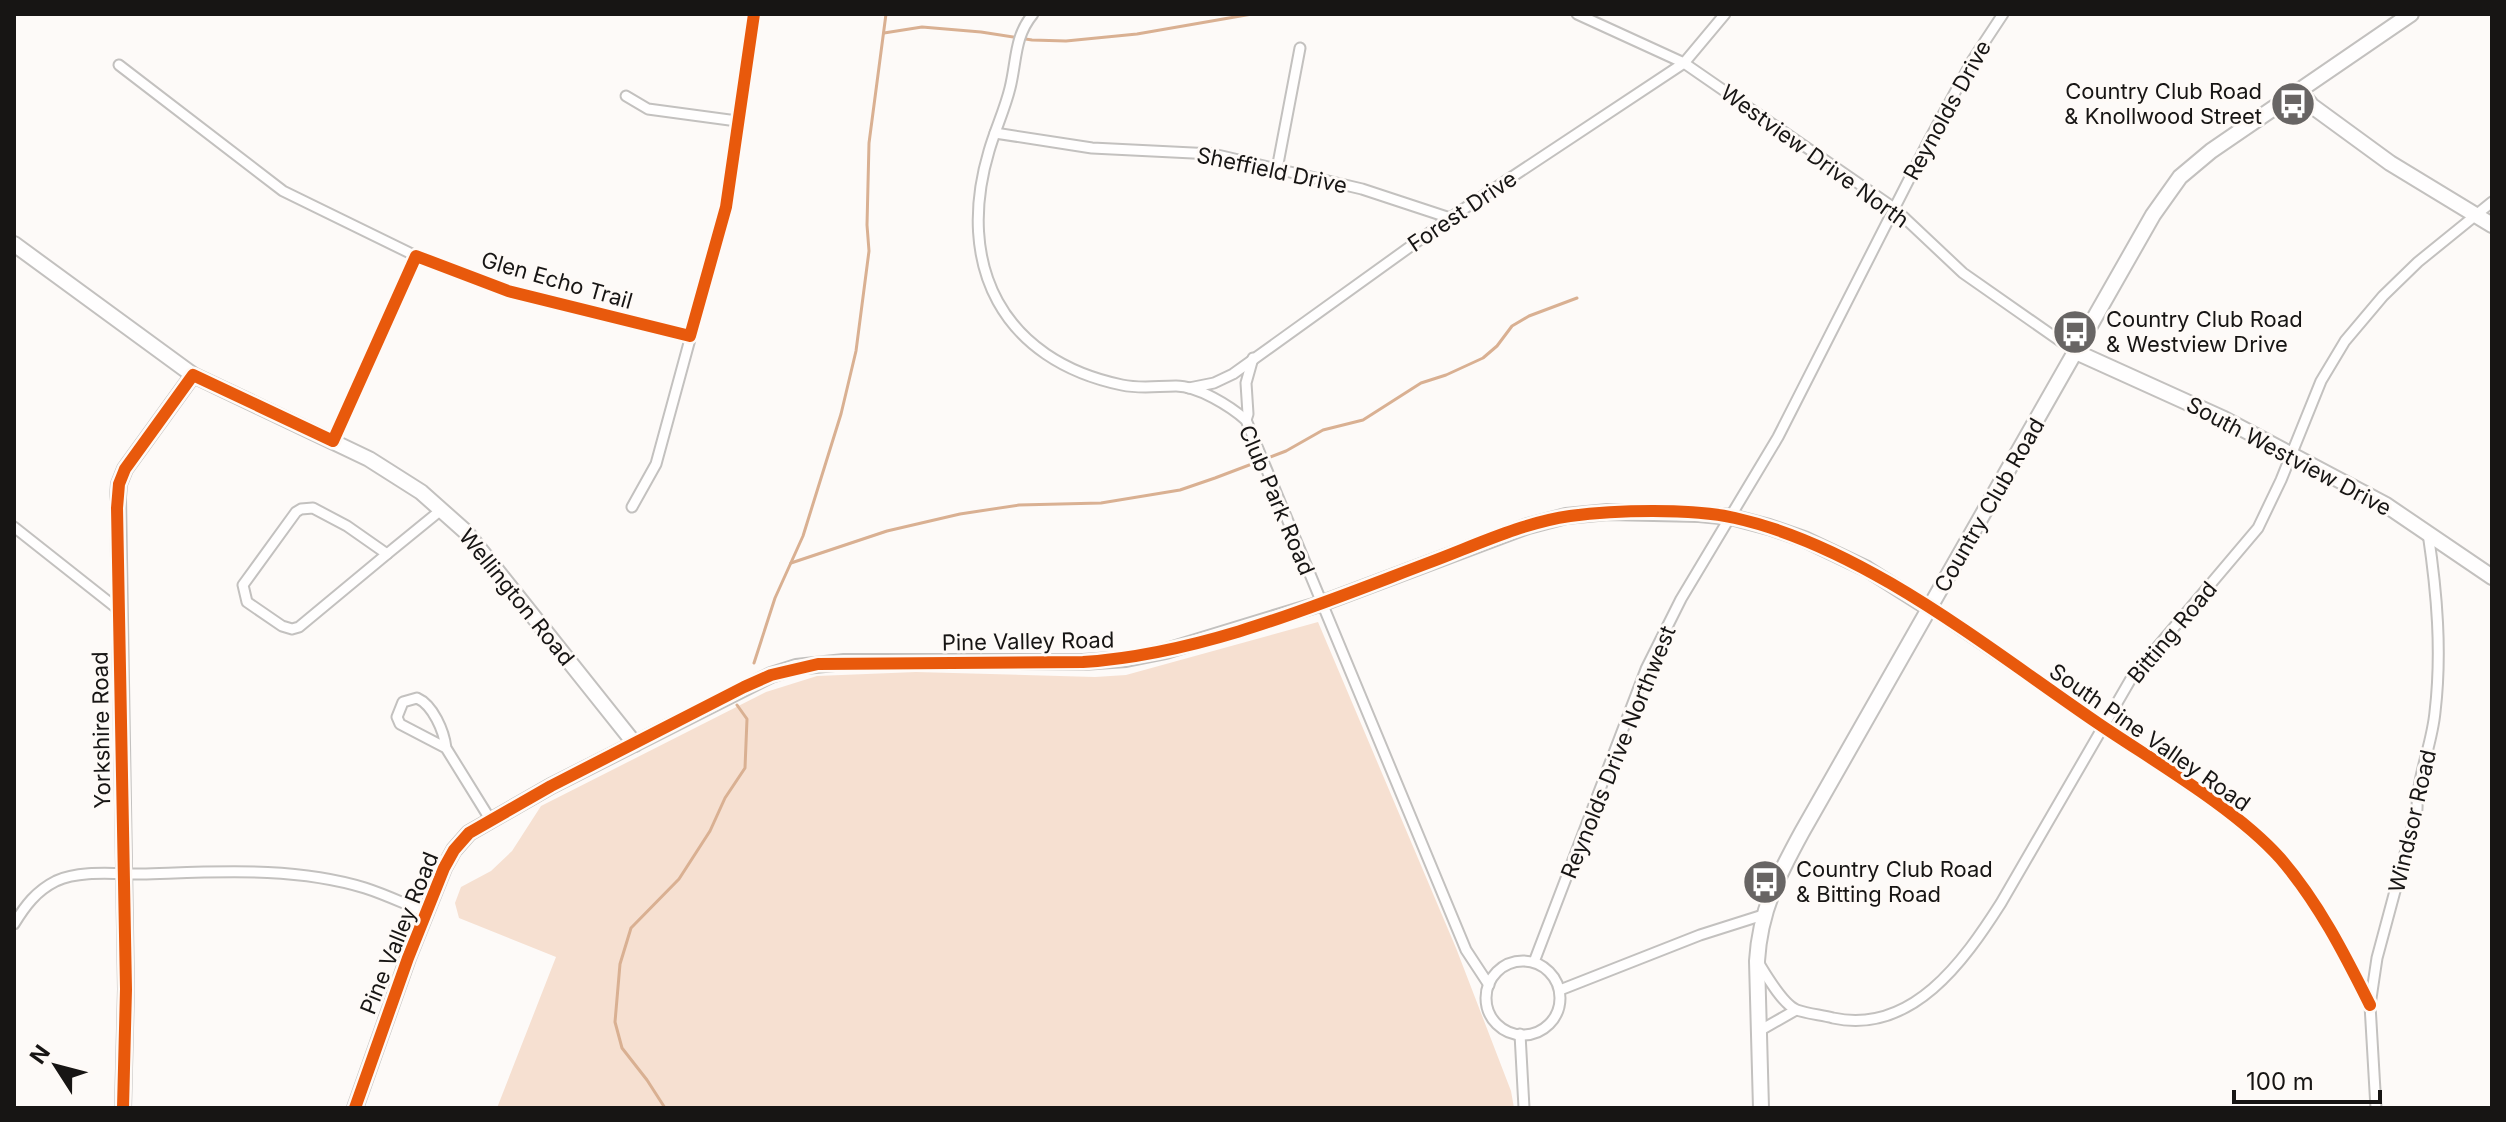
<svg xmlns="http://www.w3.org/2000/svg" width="2506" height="1122" font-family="Inter,sans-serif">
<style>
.green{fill:#f6e0d1}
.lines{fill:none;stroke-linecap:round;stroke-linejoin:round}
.stream{stroke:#d9b092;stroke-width:3}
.street-casing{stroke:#c3c1bf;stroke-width:13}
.secondary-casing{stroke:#c3c1bf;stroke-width:18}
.street{stroke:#fffefe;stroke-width:9}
.secondary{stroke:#fffefe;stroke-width:14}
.cycleway-casing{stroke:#fefaf7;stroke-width:17}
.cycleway{stroke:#e8590c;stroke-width:12}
.labels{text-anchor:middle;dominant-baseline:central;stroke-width:6;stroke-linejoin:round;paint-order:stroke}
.poi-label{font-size:22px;fill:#171514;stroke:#fefaf7;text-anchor:start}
.street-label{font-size:22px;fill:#171514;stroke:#fefaf7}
</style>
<rect width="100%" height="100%" fill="#fdfaf8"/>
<path class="green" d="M1318,622L1456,948L1511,1091L1514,1108H497L556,957L459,918L455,903L461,887L491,871L512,851L541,806L766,692L817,676L916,672L1095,677L1126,675Z"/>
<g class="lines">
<g class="stream">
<path d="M884,33L922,27L981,32L1032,40L1066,41L1137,34L1252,14"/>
<path d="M791,563L887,531L960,514L1019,505L1101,503L1180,490L1215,478L1286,451L1323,430L1363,420L1421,383L1446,375L1483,358L1497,346L1512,326L1529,316L1577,298"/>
<path d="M754,663L775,598L803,536L841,414L856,351L869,251L867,225L869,143L886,14"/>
<path d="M665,1108L647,1080L622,1048L615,1022L620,964L631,928L679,879L710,831L725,798L745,768L747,719L737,705"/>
</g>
<g class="street-casing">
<g id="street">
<path d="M1033,14C1014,37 1017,60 1010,88C1005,109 995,130 989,151C955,265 1002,360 1122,385C1141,389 1157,386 1176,386C1198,386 1230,406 1246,420L1466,950L1489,985"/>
<path d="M1577,14L1684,63L1894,208L1963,273L2076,352"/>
<path d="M119,65L283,191L416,256L508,291L690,336"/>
<path d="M626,96L648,109L737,121"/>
<path d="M995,133L1092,148L1213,154L1362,189L1450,218"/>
<path d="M1277,169L1300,48"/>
<path d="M1189,388L1214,383L1233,374L1450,218L1684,63L1725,14"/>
<path d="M1246,420L1248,414L1246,383L1253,358"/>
<path d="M333,441L416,256"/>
<path d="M632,507L656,464L726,207L754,14"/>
<path d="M313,508L347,526L387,554L299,627L292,629L282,626L247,602L243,585L296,512L301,509Z"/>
<path d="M14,527L119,610"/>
<path d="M387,554L441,510"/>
<path d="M1930,609L2228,812L2278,856L2320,911L2370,1005"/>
<path d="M446,748C444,731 433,705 417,698L403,702L397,717L400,724L446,748L490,819"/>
<path d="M14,924C25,906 36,891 56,881C80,870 114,874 141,874C215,872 293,866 365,888C387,895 407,905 428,913"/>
<circle cx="1523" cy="998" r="37"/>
<path d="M1534,962L1646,669L1681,599L1778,437L1927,144L1972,61L2003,14"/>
<path d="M1758,962C1766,975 1783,1005 1797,1010C1808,1014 1822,1015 1833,1018C1912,1035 1964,961 2001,903L2132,677L2258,528L2281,480L2321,381L2345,341L2383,296L2418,262L2492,202"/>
<path d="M1560,990L1700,935L1763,915"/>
<path d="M1759,1031L1796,1010"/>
<path d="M1520,1034L1524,1108"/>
<path d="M2376,1108L2370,1005L2377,958L2417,809C2417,776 2432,745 2435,712C2442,652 2437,593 2428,533"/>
</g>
</g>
<g class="secondary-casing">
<g id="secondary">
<path d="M2300,91L2312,106L2390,163L2492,225"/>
<path d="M14,244L193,375L369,459L421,492L466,532L635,744"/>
<path d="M2076,352L2224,419L2386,505L2492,577"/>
<path d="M123,1108L126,989L118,497L119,484L125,469L193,375"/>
<path d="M355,1108L408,958L444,868L454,850L469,833L551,786L771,675L796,667L844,662H1083L1126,659L1166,651L1320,604L1528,526L1566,516L1608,512L1699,514L1731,517L1769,527L1804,539L1867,569L1930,609"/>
<path d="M1761,1108L1757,961C1760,910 1778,876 1802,832L2153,215L2180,177L2211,151L2411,14"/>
</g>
</g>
<use href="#street" class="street"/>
<use href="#secondary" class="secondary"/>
<g class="cycleway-casing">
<g id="cycleway">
<path d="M123,1108L126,989L117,508L119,484L125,469L193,375L333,441L416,256L508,291L690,336L726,207L754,14"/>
<path d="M355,1108L408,958L444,868L454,850L469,833L551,786L744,687L771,675L818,664L1083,662C1202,654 1317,605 1428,563C1474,546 1521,523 1570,516C1615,510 1691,508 1735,518C1865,547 1990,650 2099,724C2155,762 2235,808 2280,858C2318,902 2344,953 2370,1005"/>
</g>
</g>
<use href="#cycleway" class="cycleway"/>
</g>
<defs>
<g id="bus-disc" transform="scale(2.3)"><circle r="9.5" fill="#686564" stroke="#fefaf7"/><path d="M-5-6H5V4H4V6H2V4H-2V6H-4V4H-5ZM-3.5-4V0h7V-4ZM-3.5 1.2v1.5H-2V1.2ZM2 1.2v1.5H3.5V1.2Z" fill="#fff"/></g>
</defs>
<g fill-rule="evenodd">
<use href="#bus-disc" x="2293" y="104"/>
<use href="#bus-disc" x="2075" y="332"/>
<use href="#bus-disc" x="1765" y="882"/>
</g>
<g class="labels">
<g class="poi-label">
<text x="2262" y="91" text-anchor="end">Country Club Road<tspan x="2262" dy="25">&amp; Knollwood Street</tspan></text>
<text x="2106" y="319">Country Club Road<tspan x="2106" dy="25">&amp; Westview Drive</tspan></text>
<text x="1796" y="869">Country Club Road<tspan x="1796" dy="25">&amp; Bitting Road</tspan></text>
</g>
<g class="street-label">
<text transform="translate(1947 110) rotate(-61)">Reynolds Drive</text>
<text transform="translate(1815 156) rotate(36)">Westview Drive North</text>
<text transform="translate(1272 170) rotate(12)">Sheffield Drive</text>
<text transform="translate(1462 211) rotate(-34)">Forest Drive</text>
<text transform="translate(557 280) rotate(16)">Glen Echo Trail</text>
<text transform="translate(2289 456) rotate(28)">South Westview Drive</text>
<text transform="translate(1277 500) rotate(67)">Club Park Road</text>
<text transform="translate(1989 505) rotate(-60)">Country Club Road</text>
<text transform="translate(517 597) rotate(51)">Wellington Road</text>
<text transform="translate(2172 632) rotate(-50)">Bitting Road</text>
<text transform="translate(1028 641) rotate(-1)">Pine Valley Road</text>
<text transform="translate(101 730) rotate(-91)">Yorkshire Road</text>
<text transform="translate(2150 737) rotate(35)">South Pine Valley Road</text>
<text transform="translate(1618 752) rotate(-68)">Reynolds Drive Northwest</text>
<text transform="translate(2412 821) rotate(-77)">Windsor Road</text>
<text transform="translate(399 933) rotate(-68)">Pine Valley Road</text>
</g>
</g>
<rect width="2506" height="1122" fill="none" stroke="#171514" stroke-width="32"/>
<g transform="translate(56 1066) rotate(306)" stroke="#fefaf7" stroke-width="6" paint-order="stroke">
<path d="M0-6L14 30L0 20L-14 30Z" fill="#171514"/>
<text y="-12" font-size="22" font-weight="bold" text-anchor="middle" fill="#171514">N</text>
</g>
<path d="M2234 1090v12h146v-12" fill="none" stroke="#171514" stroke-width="4"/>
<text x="2246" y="1090" font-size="24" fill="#171514" stroke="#fefaf7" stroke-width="6" paint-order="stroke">100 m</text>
</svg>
